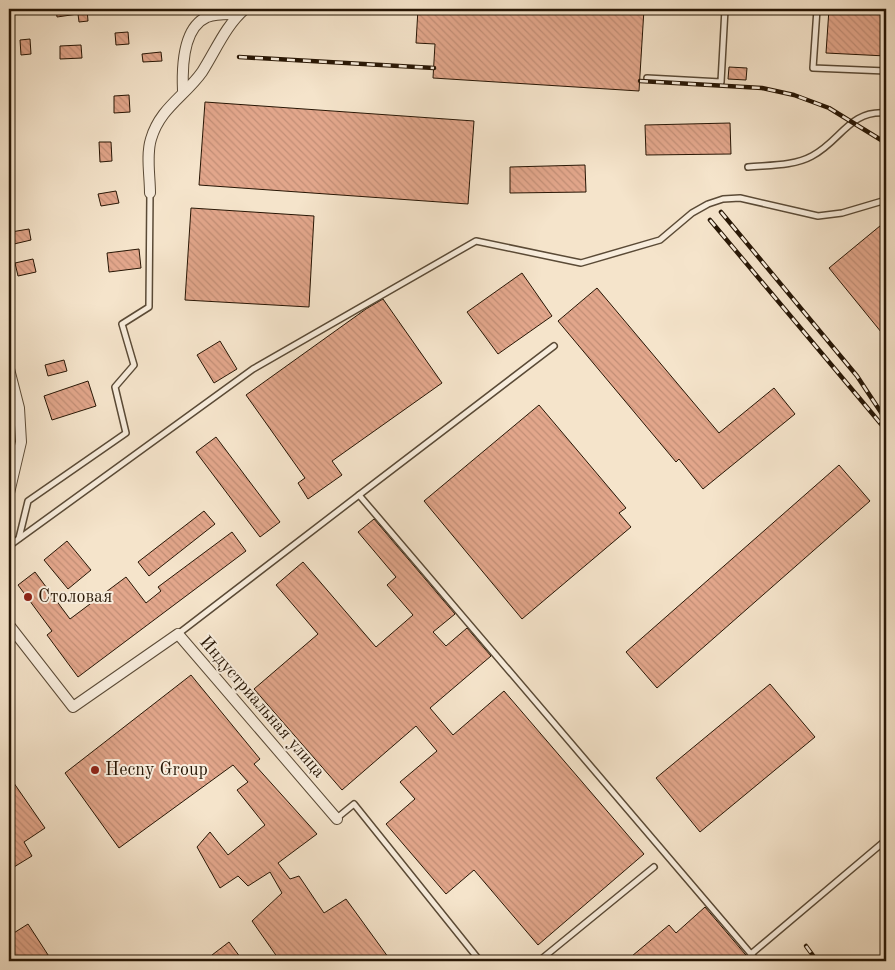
<svg xmlns="http://www.w3.org/2000/svg" width="895" height="970" font-family="'Old Standard TT',serif">
<style>
.building{fill:url(#building-back-hatch);stroke:#271605}
.lines{fill:none;stroke-linecap:round;stroke-linejoin:round}
.service-casing{stroke:#5a4a36;stroke-width:8}
.minor-casing{stroke:#5a4a36;stroke-width:12}
.service{stroke:#f8eddd;stroke-width:5}
.minor{stroke:#f8eddd;stroke-width:10}
.rail-casing{stroke:#271605;stroke-width:4.5}
.rail{stroke:#f8eddd;stroke-width:2.5;stroke-dasharray:8;stroke-linecap:butt}
.poi-dot{fill:#8f2418;stroke:#f8eddd;stroke-width:2}
.labels{text-anchor:middle;dominant-baseline:central;stroke-width:4;stroke-linejoin:round;paint-order:stroke}
.poi-label{font-size:18px;fill:#271605;stroke:#f8eddd;text-anchor:start}
.street-label{font-size:18px;fill:#271605;stroke:#f8eddd}
</style>
<defs>
<pattern id="building-back-hatch" width="6" height="6" patternUnits="userSpaceOnUse" patternTransform="scale(1.25)"><rect width="6" height="6" fill="#e2a68b"/><path d="M-1 5l2 2M0 0l6 6M5-1l2 2" fill="none" stroke="#c28e76"/></pattern>
</defs>
<rect width="100%" height="100%" fill="#f5e4cb"/>
<filter id="stains"><feTurbulence type="fractalNoise" baseFrequency=".004" numOctaves="4"/><feColorMatrix values="0 0 0 0 .2 0 0 0 0 .09 0 0 0 0 .02 0 0 0 .5 -.17"/></filter>
<radialGradient id="worn" r=".72"><stop offset=".6" stop-color="#630" stop-opacity="0"/><stop offset="1" stop-color="#630" stop-opacity=".3"/></radialGradient>
<g class="building">
<path d="M56,9H87L88,21L79,22L78,14L57,17Z"/>
<path d="M418,9H644L639,91L433,78L435,44L416,43Z"/>
<path d="M829,9H886V56L826,53Z"/>
<path d="M128,32L129,44L116,45L115,33Z"/>
<path d="M30,39L31,54L21,55L20,40Z"/>
<path d="M81,45L82,58L60,59V46Z"/>
<path d="M161,52L162,61L143,62L142,54Z"/>
<path d="M729,67L747,68L746,80L728,79Z"/>
<path d="M129,95L130,112L114,113V96Z"/>
<path d="M205,102L474,121L468,204L199,185Z"/>
<path d="M730,123L731,154L646,155L645,125Z"/>
<path d="M99,142H111L112,161L100,162Z"/>
<path d="M585,165L586,192L510,193V167Z"/>
<path d="M116,191L119,203L101,206L98,194Z"/>
<path d="M191,208L314,216L309,307L185,300Z"/>
<path d="M886,221V338L829,268Z"/>
<path d="M29,229L31,240L14,244L11,232Z"/>
<path d="M139,249L141,268L109,272L107,253Z"/>
<path d="M33,259L36,272L18,276L15,263Z"/>
<path d="M522,273L552,316L498,354L467,312Z"/>
<path d="M597,288L719,433L774,388L795,414L703,489L679,459L676,462L558,321Z"/>
<path d="M383,299L442,383L332,461L342,475L308,499L298,483L305,478L246,395L366,309Z"/>
<path d="M220,341L237,369L214,383L197,355Z"/>
<path d="M64,360L67,371L48,376L45,365Z"/>
<path d="M88,381L96,406L52,420L44,396Z"/>
<path d="M539,405L626,508L619,513L631,527L522,619L424,501Z"/>
<path d="M216,437L280,522L260,537L196,452Z"/>
<path d="M839,465L870,501L657,688L626,652Z"/>
<path d="M204,511L215,524L149,576L138,562Z"/>
<path d="M374,519L455,614L433,632L446,646L467,628L491,656L430,708L453,735L504,691L644,854L538,945L474,870L446,894L386,824L415,799L400,782L437,751L416,726L342,790L254,689L318,634L276,585L303,562L376,647L413,615L387,585L396,577L358,532Z"/>
<path d="M232,532L246,551L78,677L47,635L52,631L18,585L35,572L70,619L126,577L146,603L161,591L158,587Z"/>
<path d="M67,541L91,570L68,589L44,560Z"/>
<path d="M191,675L260,759L254,764L317,834L278,863L290,879L299,876L324,913L346,899L391,961H280L252,921L282,893L270,872L248,886L238,876L220,888L197,847L210,832L228,855L265,825L237,790L248,782L233,765L119,848L65,773Z"/>
<path d="M770,684L815,737L700,832L656,778Z"/>
<path d="M9,776L45,828L24,842L32,856L9,870Z"/>
<path d="M705,907L751,961H626L669,925L676,933Z"/>
<path d="M28,924L52,961H9V936Z"/>
<path d="M229,942L243,961H217L212,955Z"/>
</g>
<g class="lines">
<g class="service-casing">
<g id="service">
<path d="M817,9L813,68L886,71"/>
<path d="M647,78L721,82L725,9"/>
<path d="M748,167C769,165 794,166 812,156C841,141 849,110 886,113"/>
<path d="M359,495L554,346"/>
<path d="M19,538L28,501L126,433L115,387L134,365L122,324L149,307L150,193"/>
<path d="M9,546L253,369L476,241L581,263L660,240L692,213L708,204L723,199L740,198L818,216L842,213L886,200"/>
<path d="M178,634L359,495L757,961"/>
<path d="M337,818L354,804L480,961"/>
<path d="M751,954L886,840"/>
<path d="M539,961L654,867"/>
</g>
</g>
<g class="minor-casing">
<g id="minor">
<path d="M183,91C182,69 182,28 207,17C217,13 228,14 238,14"/>
<path d="M150,193C150,176 146,155 151,139C160,108 185,96 202,72C216,50 226,25 245,9"/>
<path d="M9,369L19,408L21,442L9,493"/>
<path d="M9,625L73,707L178,634L337,819"/>
</g>
</g>
<use href="#service" class="service"/>
<use href="#minor" class="minor"/>
<g class="rail-casing">
<g id="rail">
<path d="M239,57L434,68"/>
<path d="M640,81L762,88L794,95L829,108L886,143"/>
<path d="M721,212L857,376L886,420"/>
<path d="M710,220L886,430"/>
<path d="M806,946L817,961"/>
</g>
</g>
<use href="#rail" class="rail"/>
</g>
<g class="poi-dot">
<circle cx="28" cy="597" r="5"/>
<circle cx="95" cy="770" r="5"/>
</g>
<g class="labels">
<g class="poi-label">
<text x="38" y="597">Столовая</text>
<text x="105" y="770">Hecny Group</text>
</g>
<g class="street-label">
<text transform="translate(262 707) rotate(49)">Индустриальная улица</text>
</g>
</g>
<rect width="895" height="970" fill="none" stroke="#f5e4cb" stroke-width="30"/>
<rect x="10" y="10" width="875" height="950" fill="none" stroke="#271605" stroke-width="2.5"/>
<rect x="15" y="15" width="865" height="940" fill="none" stroke="#271605"/>
<rect width="100%" height="100%" filter="url(#stains)"/>
<rect width="100%" height="100%" fill="url(#worn)"/>
</svg>
